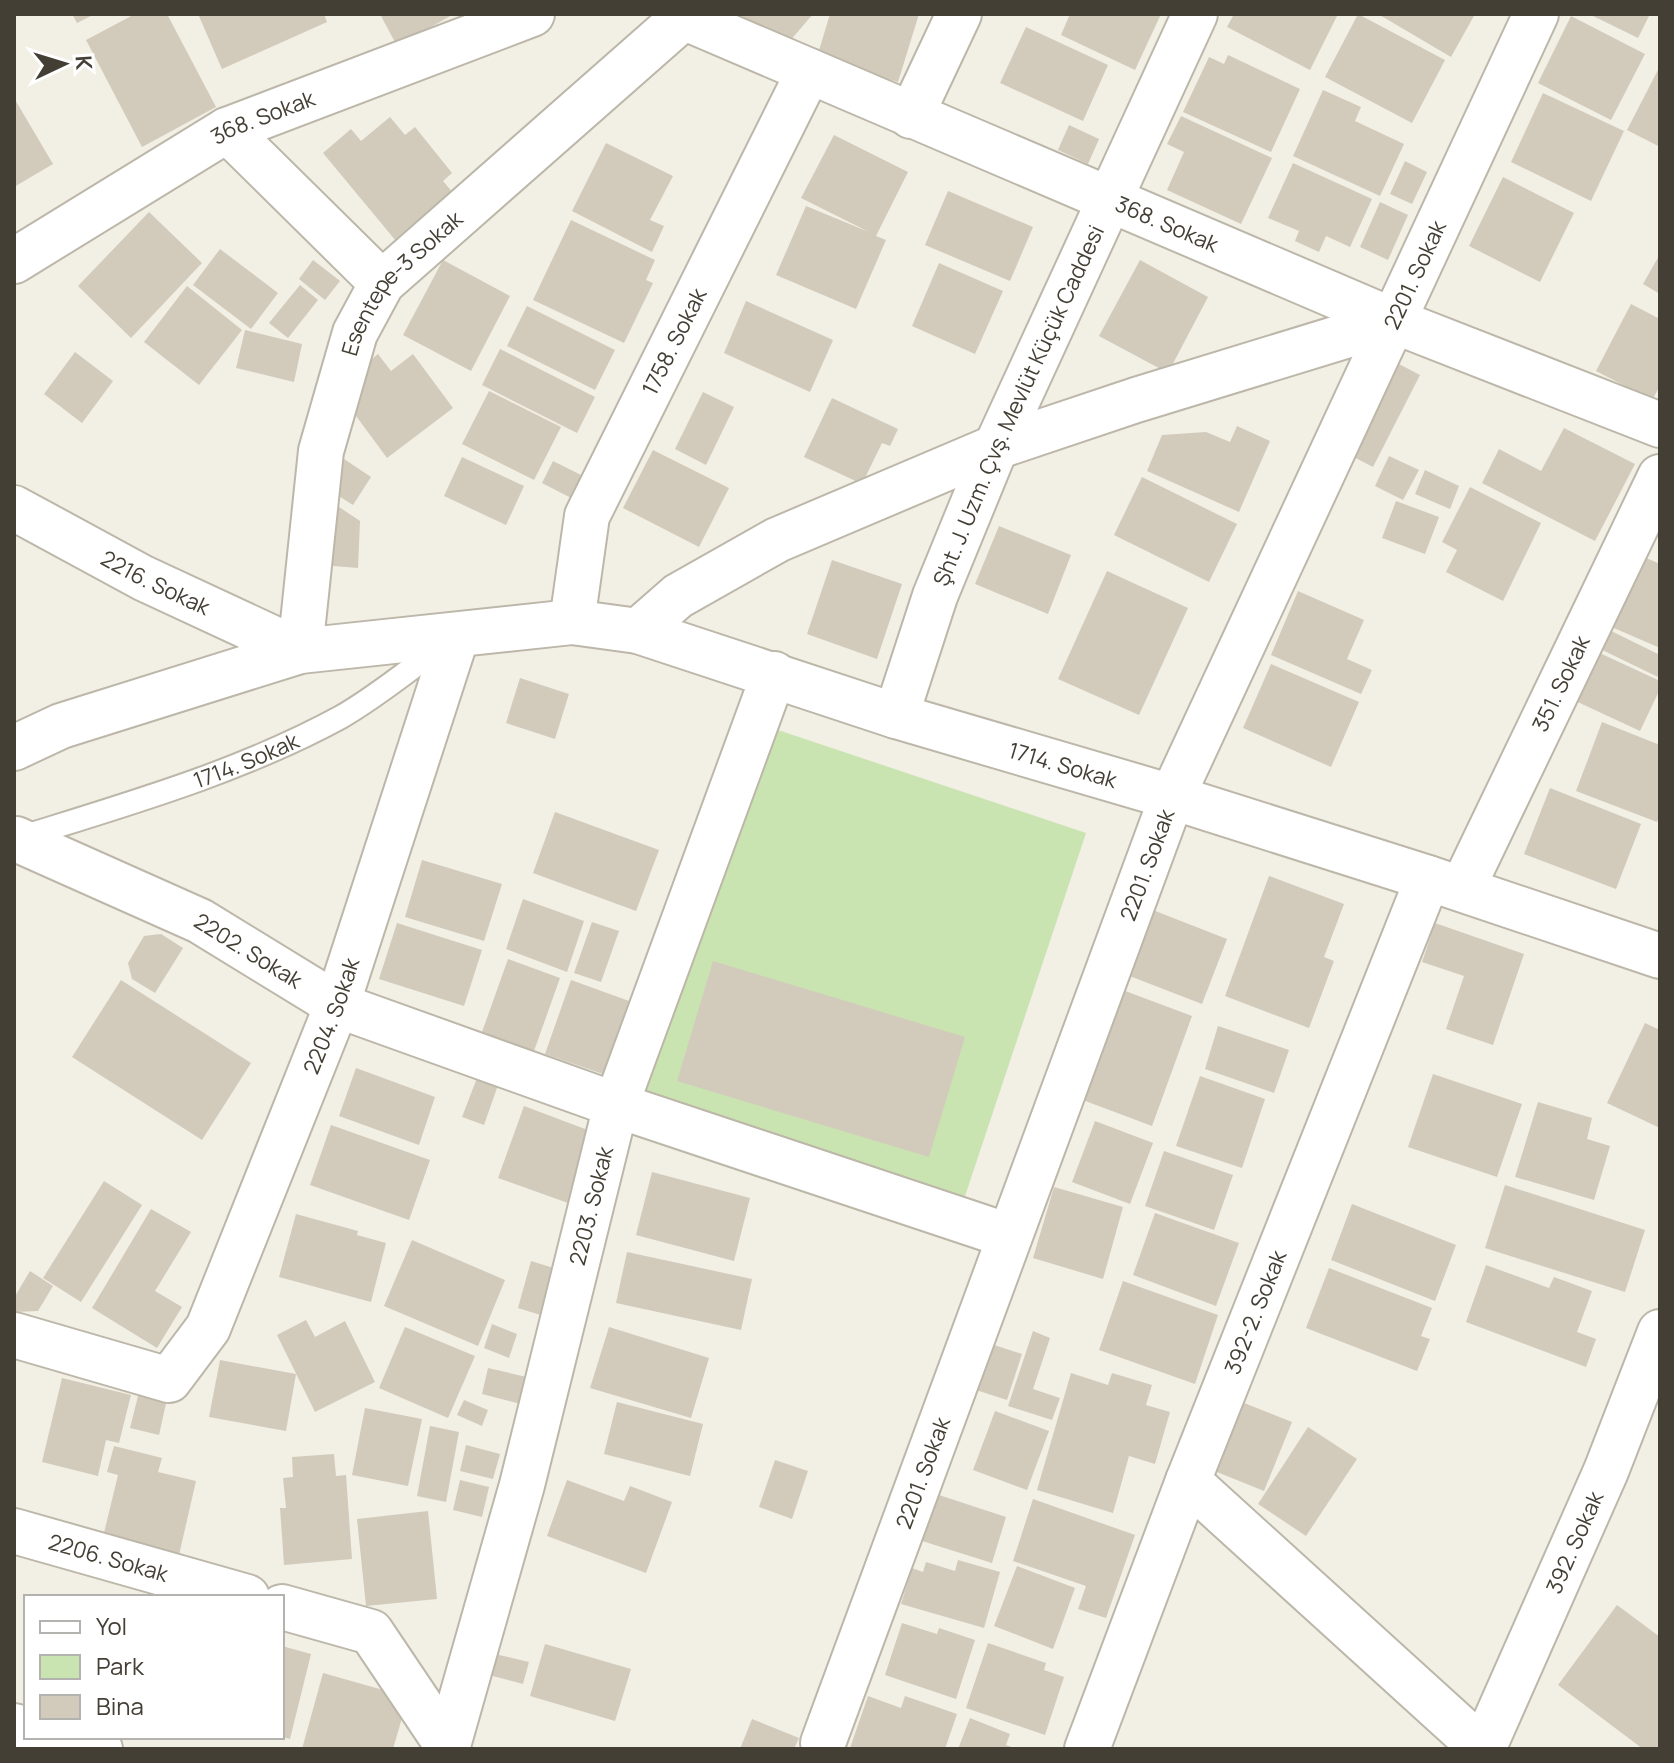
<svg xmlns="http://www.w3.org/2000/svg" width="1674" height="1763" font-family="Manrope,sans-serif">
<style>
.green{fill:#c9e4b0}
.building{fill:#d2cbbc}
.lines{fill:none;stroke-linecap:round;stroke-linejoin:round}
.service-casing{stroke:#bcb7a9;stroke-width:26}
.minor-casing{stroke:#bcb7a9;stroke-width:48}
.service{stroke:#fff;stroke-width:22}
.minor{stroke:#fff;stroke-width:44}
.labels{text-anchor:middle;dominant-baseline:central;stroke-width:6;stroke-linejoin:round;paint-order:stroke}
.street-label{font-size:22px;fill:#443f35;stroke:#fff}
</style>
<rect width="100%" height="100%" fill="#f2efe5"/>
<path class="green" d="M766,726L1086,833L964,1199L644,1091Z"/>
<g class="building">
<path d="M72,14H95L77,23Z"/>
<path d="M135,14H167L216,107L142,147L86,40Z"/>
<path d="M198,14H324L327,22L222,69Z"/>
<path d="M380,14H454L397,46Z"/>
<path d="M740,14H813L783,49Z"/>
<path d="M830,14H919L898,82L817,57Z"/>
<path d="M1070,14H1161L1135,70L1061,35Z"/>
<path d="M1234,14H1338L1310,70L1227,27Z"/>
<path d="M1358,14L1445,60L1412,123L1325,77Z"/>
<path d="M1378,14H1475L1451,57Z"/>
<path d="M1589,14H1650L1638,38Z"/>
<path d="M1571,16L1645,54L1611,120L1538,83Z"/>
<path d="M1026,27L1108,65L1083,121L1000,83Z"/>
<path d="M1228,55L1300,89L1271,152L1183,112L1209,57L1224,64Z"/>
<path d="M1660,66V147L1627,130Z"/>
<path d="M1323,90L1361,107L1355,121L1404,144L1380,196L1293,156Z"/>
<path d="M1543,93L1624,131L1591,201L1511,162Z"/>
<path d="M14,98L53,164L14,187Z"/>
<path d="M1181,116L1272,158L1241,224L1167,190L1184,152L1167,144Z"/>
<path d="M390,117L405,135L415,127L452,173L443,181L453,193L396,241L323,153L351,129L361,141Z"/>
<path d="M1069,125L1099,139L1088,164L1058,150Z"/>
<path d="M834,135L908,172L876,236L886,240L856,309L776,275L806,206L869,232L801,198Z"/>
<path d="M606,143L673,176L650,220L664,226L652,252L572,211Z"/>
<path d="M1405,161L1427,172L1412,204L1390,194Z"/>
<path d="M1293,163L1372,199L1350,247L1326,236L1319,252L1295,241L1299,231L1268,218Z"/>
<path d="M1503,177L1574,213L1540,282L1469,246Z"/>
<path d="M948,191L1033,227L1010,281L925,245Z"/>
<path d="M1380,202L1408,215L1388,260L1360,247Z"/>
<path d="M149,212L202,263L131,338L78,286Z"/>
<path d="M571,220L655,260L646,280L653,283L624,343L533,300Z"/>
<path d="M220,249L278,293L251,329L193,285Z"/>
<path d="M1660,254V294L1643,284Z"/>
<path d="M313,260L340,281L325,300L299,279Z"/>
<path d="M443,260L510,296L471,371L403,335Z"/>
<path d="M1140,260L1208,297L1168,373L1099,336Z"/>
<path d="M939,263L1003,291L975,354L912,326Z"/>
<path d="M300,285L318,300L288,338L269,323Z"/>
<path d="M187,286L242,330L199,385L144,342Z"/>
<path d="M746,301L833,340L810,392L724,353Z"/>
<path d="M1631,304L1660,319V386L1652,400L1596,371Z"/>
<path d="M527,306L615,350L595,390L507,346Z"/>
<path d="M245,330L302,344L294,382L236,368Z"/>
<path d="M500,349L595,397L577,433L482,385Z"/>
<path d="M75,352L113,381L82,423L44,394Z"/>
<path d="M378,354L391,371L413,354L453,408L387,458L345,401L365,386L355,373Z"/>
<path d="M1395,362L1420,375L1373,467L1348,454Z"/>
<path d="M489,391L561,427L534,480L462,444Z"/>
<path d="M703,392L734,407L706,465L675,449Z"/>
<path d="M832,398L898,429L890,446L882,443L862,484L804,457Z"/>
<path d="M1237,426L1270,441L1239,512L1147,471L1162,435L1206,432L1230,442Z"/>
<path d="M1564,428L1635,464L1595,541L1482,483L1499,449L1541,471Z"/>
<path d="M653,450L729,488L699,547L623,508Z"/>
<path d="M1389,456L1419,470L1403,500L1375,486Z"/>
<path d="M462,457L524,486L506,525L444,496Z"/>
<path d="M344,459L371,477L353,505L326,488Z"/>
<path d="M553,461L585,477L573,499L542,483Z"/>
<path d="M1425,470L1459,486L1450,509L1415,494Z"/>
<path d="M1142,477L1237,524L1209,582L1114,535Z"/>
<path d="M1470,487L1541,523L1503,601L1446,572L1457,550L1442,542Z"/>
<path d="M324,497L360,521L358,568L321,565Z"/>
<path d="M1396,501L1439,517L1425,554L1382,538Z"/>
<path d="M999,526L1071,555L1048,614L975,584Z"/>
<path d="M1637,554L1660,564V648L1607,625Z"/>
<path d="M832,560L902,584L877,659L807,634Z"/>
<path d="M1107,571L1188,608L1139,715L1058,679Z"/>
<path d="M1298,591L1364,620L1347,659L1372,670L1361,694L1271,655Z"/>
<path d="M1599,625L1660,655V678L1590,644Z"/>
<path d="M1591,649L1660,681V689L1640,731L1569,698Z"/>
<path d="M1271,664L1359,702L1331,767L1243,728Z"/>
<path d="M520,678L569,694L555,739L506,723Z"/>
<path d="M1602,722L1660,745V815L1657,822L1576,791Z"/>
<path d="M1550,788L1641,824L1616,889L1524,854Z"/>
<path d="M555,812L659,850L636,911L533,873Z"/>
<path d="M422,860L502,884L484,941L405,917Z"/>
<path d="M1269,876L1344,904L1324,957L1334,961L1309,1028L1225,996Z"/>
<path d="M523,899L584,921L567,972L506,949Z"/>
<path d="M1140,905L1227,939L1202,1004L1114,970Z"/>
<path d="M592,922L619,931L601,982L574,973Z"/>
<path d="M397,923L482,950L464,1006L379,979Z"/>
<path d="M1435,923L1524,954L1493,1045L1446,1029L1464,976L1422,962Z"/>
<path d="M161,934L183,948L155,993L132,979L128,963L144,936Z"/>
<path d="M508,959L560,978L534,1051L482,1032Z"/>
<path d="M713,961L965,1037L929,1157L677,1081Z"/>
<path d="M121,980L251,1063L202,1140L72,1057Z"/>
<path d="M571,980L629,1001L603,1074L545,1054Z"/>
<path d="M1120,989L1192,1016L1152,1126L1080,1099Z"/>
<path d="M1645,1023L1660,1030V1128L1607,1103Z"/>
<path d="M1218,1026L1289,1050L1274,1093L1205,1069Z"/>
<path d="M356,1068L435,1097L419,1145L339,1116Z"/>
<path d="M1433,1074L1522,1104L1497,1177L1408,1147Z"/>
<path d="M1200,1076L1265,1099L1242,1168L1176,1146Z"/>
<path d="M477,1078L498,1085L484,1125L462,1117Z"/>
<path d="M1538,1102L1592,1118L1587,1139L1610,1146L1594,1200L1515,1177Z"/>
<path d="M524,1106L593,1132L568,1203L498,1178Z"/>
<path d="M1095,1121L1153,1143L1130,1204L1072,1182Z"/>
<path d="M331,1125L430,1160L409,1220L310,1185Z"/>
<path d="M1164,1151L1233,1175L1214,1230L1145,1206Z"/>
<path d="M652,1172L750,1198L734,1261L636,1235Z"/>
<path d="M104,1181L142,1205L81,1302L43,1278Z"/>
<path d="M1505,1185L1645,1230L1625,1292L1485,1248Z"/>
<path d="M1054,1187L1123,1207L1103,1279L1033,1258Z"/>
<path d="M1352,1204L1456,1245L1435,1301L1331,1260Z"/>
<path d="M151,1209L191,1232L155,1291L182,1307L157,1348L92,1308Z"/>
<path d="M1155,1213L1239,1243L1216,1306L1133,1275Z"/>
<path d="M296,1214L358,1231L357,1235L386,1243L371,1302L279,1277Z"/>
<path d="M412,1240L505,1280L478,1346L384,1306Z"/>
<path d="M627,1252L752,1279L741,1330L616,1303Z"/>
<path d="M531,1261L560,1270L547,1317L518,1308Z"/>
<path d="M1486,1265L1549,1288L1554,1277L1592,1291L1577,1332L1596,1339L1586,1367L1466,1322Z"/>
<path d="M1329,1268L1432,1308L1421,1336L1430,1339L1417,1371L1306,1328Z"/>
<path d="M30,1271L53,1286L38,1311L14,1312V1298Z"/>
<path d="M1123,1281L1218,1315L1195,1384L1099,1350Z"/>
<path d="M306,1320L315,1337L345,1321L375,1382L315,1412L277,1335Z"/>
<path d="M492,1324L517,1334L509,1358L484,1348Z"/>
<path d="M405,1327L475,1356L448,1418L379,1388Z"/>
<path d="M609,1327L709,1358L691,1418L590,1388Z"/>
<path d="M1033,1331L1050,1338L1033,1389L1060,1398L1052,1420L1008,1406Z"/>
<path d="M988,1343L1022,1354L1007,1400L973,1389Z"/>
<path d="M220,1360L296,1374L286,1431L209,1417Z"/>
<path d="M488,1368L531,1378L525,1405L482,1394Z"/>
<path d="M1071,1373L1108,1385L1112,1373L1152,1385L1146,1405L1170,1412L1155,1464L1129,1456L1113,1513L1037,1490Z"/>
<path d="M62,1378L131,1395L119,1443L106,1440L98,1476L42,1462Z"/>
<path d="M139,1392L167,1399L159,1435L130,1428Z"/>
<path d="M1234,1399L1292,1422L1264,1491L1207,1468Z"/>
<path d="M464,1400L488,1410L482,1426L457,1415Z"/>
<path d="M617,1402L703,1424L690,1476L604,1454Z"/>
<path d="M365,1408L422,1419L408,1486L352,1475Z"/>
<path d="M995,1411L1049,1431L1027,1490L973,1470Z"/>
<path d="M430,1426L459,1432L446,1502L417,1496Z"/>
<path d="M1308,1427L1357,1459L1306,1536L1258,1504Z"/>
<path d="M466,1445L500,1454L493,1479L460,1471Z"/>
<path d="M114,1446L162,1458L158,1472L196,1481L179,1555L103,1537L118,1475L107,1472Z"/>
<path d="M334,1454L336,1476L346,1475L352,1559L284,1565L280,1508H286L283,1478L293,1477L292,1457Z"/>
<path d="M775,1460L808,1471L792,1519L759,1507Z"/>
<path d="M460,1480L489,1487L482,1517L453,1510Z"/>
<path d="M567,1480L624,1501L630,1486L672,1502L646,1573L547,1536Z"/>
<path d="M933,1493L1006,1517L992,1563L919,1540Z"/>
<path d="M1033,1499L1135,1535L1106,1618L1078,1609L1086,1586L1013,1561Z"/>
<path d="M428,1511L437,1599L366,1606L357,1519Z"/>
<path d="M958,1560L1000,1572L984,1628L901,1604L912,1568L923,1572L926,1562L955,1571Z"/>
<path d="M1017,1566L1075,1588L1053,1649L994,1626Z"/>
<path d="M1617,1605L1660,1637V1749H1643L1558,1685Z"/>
<path d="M902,1623L937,1634L939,1628L975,1640L956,1699L885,1675Z"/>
<path d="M988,1643L1046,1663L1044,1670L1064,1677L1045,1735L966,1708Z"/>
<path d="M545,1644L631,1669L615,1721L530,1696Z"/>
<path d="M282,1646L311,1654L290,1739L282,1737Z"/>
<path d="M495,1654L529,1662L523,1684L489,1675Z"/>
<path d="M323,1673L408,1697L393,1749H302Z"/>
<path d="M868,1696L901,1708L905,1696L957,1714L945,1749L850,1748Z"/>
<path d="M970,1718L1010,1734L1006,1745L1017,1749H958Z"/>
<path d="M752,1719L799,1738L794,1749H740Z"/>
</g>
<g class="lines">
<g class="service-casing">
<g id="service">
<path id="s1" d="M19,838C128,804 240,772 341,717C378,696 412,667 446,643"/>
</g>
</g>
<g class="minor-casing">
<g id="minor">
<path id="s2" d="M676,14L1394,321L1660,425"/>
<path d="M911,116L959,14"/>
<path d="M227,130L382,283"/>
<path id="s3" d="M14,261L227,130L532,14"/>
<path id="s4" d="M14,508L143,578L300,651L321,451L355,333L382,283L684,17"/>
<path id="s5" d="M572,622L587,516L809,71"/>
<path d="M638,631L678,596L777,540L996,447L1136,400L1394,321"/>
<path id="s6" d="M896,716L935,596L996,447L1195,14"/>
<path id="s7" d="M14,748L61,726L300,651L572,622L638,631L896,716L1172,797L1428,878L1660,956"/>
<path id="s8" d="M16,839L200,921L337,1005L616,1105L1009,1236"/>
<path id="s9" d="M1462,889L1660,477"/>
<path id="s10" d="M14,1335L169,1380L208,1328L337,1005L457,635"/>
<path d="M1188,1481L1483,1749"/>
<path id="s11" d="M14,1531L247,1597"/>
<path d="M282,1607L371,1632L447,1745"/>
<path d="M14,1726L26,1729"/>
<path d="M55,1737L100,1749"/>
<path id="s12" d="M823,1743L1172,797L1536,14"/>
<path id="s13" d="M447,1749L522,1485L616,1105L774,674"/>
<path id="s14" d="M1087,1749L1188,1481L1428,878"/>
<path id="s15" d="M1483,1749L1606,1471L1660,1332"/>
</g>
</g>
<use href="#service" class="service"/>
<use href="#minor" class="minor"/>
</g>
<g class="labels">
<g class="street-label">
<text stroke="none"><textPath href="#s3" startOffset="288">368. Sokak</textPath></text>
<text stroke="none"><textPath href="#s2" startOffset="534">368. Sokak</textPath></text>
<text stroke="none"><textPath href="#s12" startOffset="1584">2201. Sokak</textPath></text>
<text stroke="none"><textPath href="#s4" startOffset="712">Esentepe-3 Sokak</textPath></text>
<text stroke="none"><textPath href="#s5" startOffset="302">1758. Sokak</textPath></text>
<text stroke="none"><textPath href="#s6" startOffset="334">Şht. J. Uzm. Çvş. Mevlüt Küçük Caddesi</textPath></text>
<text stroke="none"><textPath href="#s4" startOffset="160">2216. Sokak</textPath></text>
<text stroke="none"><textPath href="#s9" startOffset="228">351. Sokak</textPath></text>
<text stroke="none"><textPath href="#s1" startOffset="240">1714. Sokak</textPath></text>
<text stroke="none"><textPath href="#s7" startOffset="1088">1714. Sokak</textPath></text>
<text stroke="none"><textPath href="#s12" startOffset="936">2201. Sokak</textPath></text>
<text stroke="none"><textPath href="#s8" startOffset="258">2202. Sokak</textPath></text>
<text stroke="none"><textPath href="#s10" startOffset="562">2204. Sokak</textPath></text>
<text stroke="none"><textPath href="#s13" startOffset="562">2203. Sokak</textPath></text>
<text stroke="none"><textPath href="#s14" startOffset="468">392-2. Sokak</textPath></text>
<text stroke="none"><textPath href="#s12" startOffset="288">2201. Sokak</textPath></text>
<text stroke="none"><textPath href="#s15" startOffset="226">392. Sokak</textPath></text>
<text stroke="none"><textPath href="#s11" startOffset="98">2206. Sokak</textPath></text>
</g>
</g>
<rect width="1674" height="1763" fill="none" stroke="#443f35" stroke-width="32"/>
<rect x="24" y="1595" width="260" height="144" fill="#ffffff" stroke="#b4b2ae" stroke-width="2"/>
<rect x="40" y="1621" width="40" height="12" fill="#ffffff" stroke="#b4b2ae" stroke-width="2"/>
<text x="96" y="1635" font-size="24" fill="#443f35">Yol</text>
<rect x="40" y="1655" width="40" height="24" fill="#c9e4b0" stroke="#b4b2ae" stroke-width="2"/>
<text x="96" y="1675" font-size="24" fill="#443f35">Park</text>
<rect x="40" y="1695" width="40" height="24" fill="#d2cbbc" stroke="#b4b2ae" stroke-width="2"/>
<text x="96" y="1715" font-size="24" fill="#443f35">Bina</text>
<g transform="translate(64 64) rotate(86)" stroke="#ffffff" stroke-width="6" paint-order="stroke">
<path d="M0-6L14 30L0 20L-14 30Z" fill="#443f35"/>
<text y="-12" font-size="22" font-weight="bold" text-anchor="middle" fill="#443f35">K</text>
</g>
</svg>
